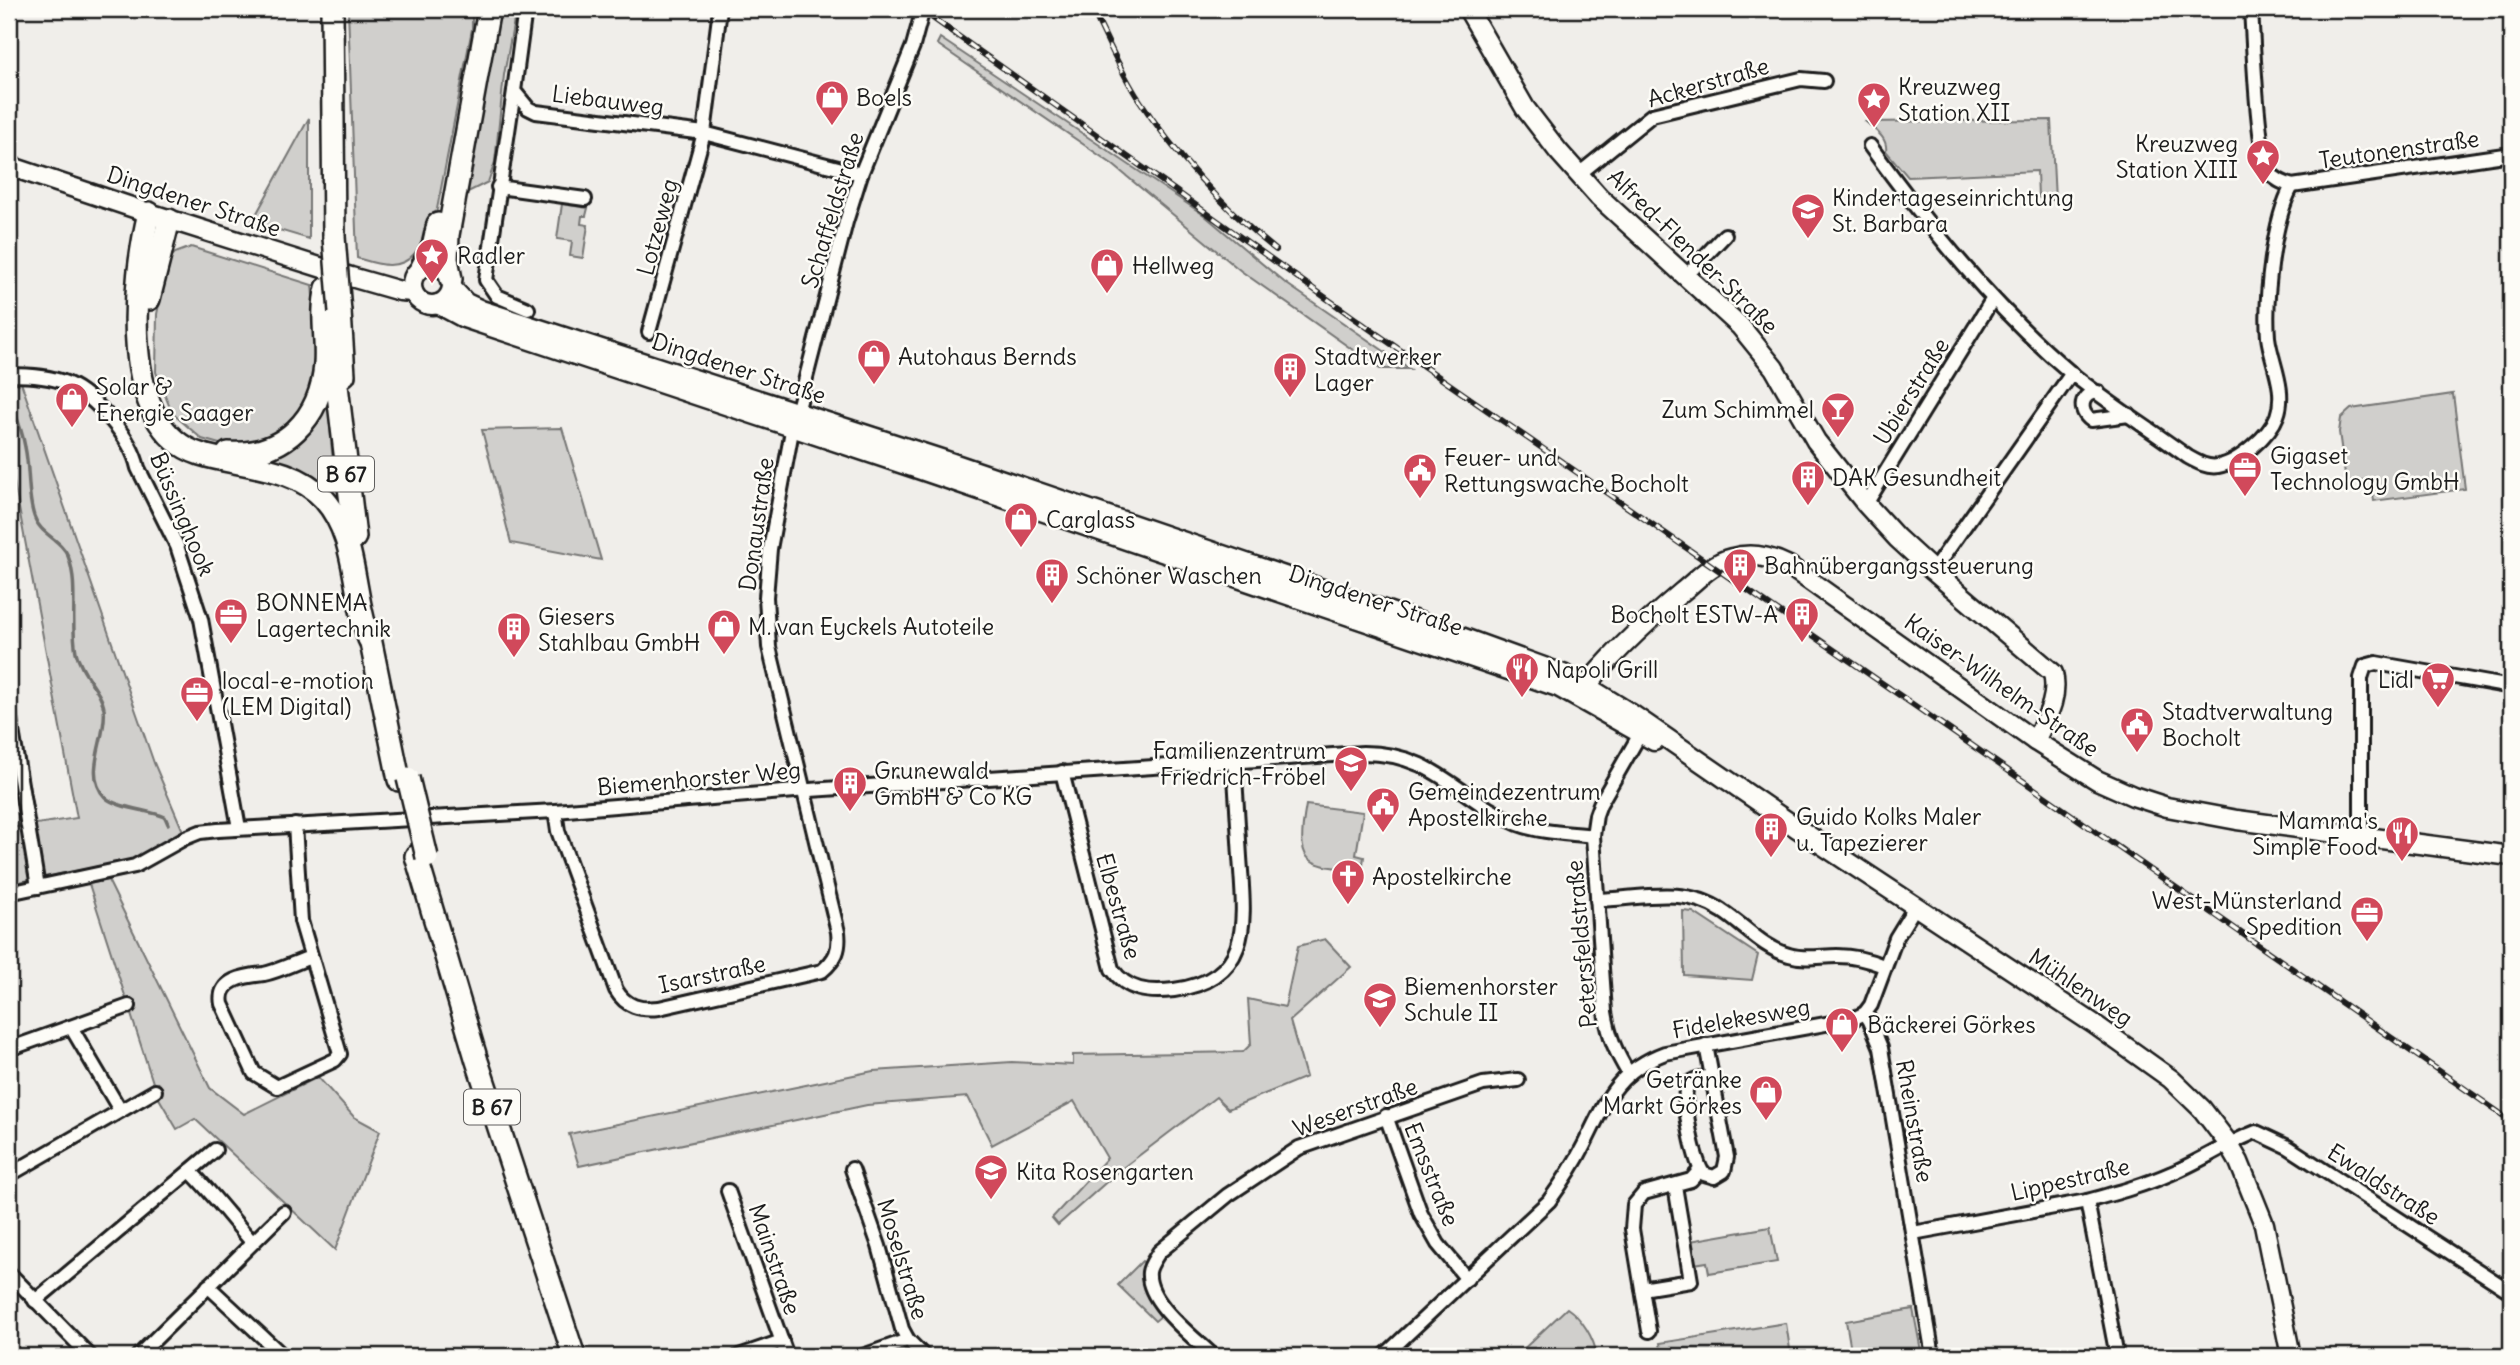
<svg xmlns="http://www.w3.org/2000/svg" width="2520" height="1365" font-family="Delius,sans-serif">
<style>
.green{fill:#d0cfcc;stroke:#767674;stroke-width:2}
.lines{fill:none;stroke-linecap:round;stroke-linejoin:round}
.stream{stroke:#706f6d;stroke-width:3.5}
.street-casing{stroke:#1c1c1c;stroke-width:18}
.secondary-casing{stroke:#1c1c1c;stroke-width:23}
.highway-casing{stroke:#1c1c1c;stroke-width:26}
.street{stroke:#fdfcf7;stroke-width:12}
.secondary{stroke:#fdfcf7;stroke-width:18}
.highway{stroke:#fdfcf7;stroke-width:21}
.rail-casing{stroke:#1c1c1c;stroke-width:6}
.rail{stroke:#fdfcf7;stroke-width:3.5;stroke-dasharray:10;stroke-linecap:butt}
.highway-bridge-casing{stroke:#1c1c1c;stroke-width:26;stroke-linecap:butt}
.highway-bridge{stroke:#fdfcf7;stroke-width:21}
.labels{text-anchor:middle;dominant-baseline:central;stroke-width:5;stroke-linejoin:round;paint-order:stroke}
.shield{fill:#fdfcf7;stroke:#605f5e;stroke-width:2}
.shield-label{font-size:21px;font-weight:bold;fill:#1c1c1c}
.street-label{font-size:23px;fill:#1c1c1c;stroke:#fdfcf7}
.poi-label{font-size:23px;fill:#1c1c1c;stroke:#fdfcf7;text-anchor:start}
</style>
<rect width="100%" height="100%" fill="#f0eeea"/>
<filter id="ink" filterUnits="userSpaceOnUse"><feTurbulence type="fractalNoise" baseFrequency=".0143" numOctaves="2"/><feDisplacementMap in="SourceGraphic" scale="14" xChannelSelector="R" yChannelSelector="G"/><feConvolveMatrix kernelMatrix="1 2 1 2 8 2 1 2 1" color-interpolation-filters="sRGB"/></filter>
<g filter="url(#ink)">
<g class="green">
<path d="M348,9H472V29L431,240C421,244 420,246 414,254C399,272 377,264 357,258Z"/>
<path d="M493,9H516L504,75L495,162L488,182L460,196Z"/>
<path d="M940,38L1204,215L1284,282L1410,369H1380L1241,271L1112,164L937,44Z"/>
<path d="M309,118V239L252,222Z"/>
<path d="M2051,120L2055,200H2043L2038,197L2037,171L1908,177L1886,151C1888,138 1875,130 1866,122Z"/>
<path d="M562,204L588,208L586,216H582L581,224L588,225L583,258L570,256L572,241L557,239Z"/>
<path d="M191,247L312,285L319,360L315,387L299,415L271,442L237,449L202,439L172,413L156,372L157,314L168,260L175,253Z"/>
<path d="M9,348L154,763L183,831L142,858L9,884V828L77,818L9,455Z"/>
<path d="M328,388C331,421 329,482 347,508L255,457Z"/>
<path d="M2453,394L2465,489L2374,501L2371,479L2346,482L2339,432L2341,418L2351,409Z"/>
<path d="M562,428L601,560L511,543L482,430Z"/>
<path d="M1306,805L1363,812L1356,855L1364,857L1362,871C1306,864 1295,867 1306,805Z"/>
<path d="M108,880L210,1088L244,1114L318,1077L354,1117L380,1131L335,1250L195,1119L177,1129L157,1095L89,884Z"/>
<path d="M1683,911L1693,912L1758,955L1752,980L1684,975Z"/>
<path d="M1325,939L1351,967L1290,1021L1306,1077L1228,1109L1216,1097L1120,1170L1058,1225L1052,1218L1107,1158L1074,1101L992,1145L968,1097L867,1105L579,1166L569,1134L873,1071L1012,1062L1073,1065V1055L1243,1052L1251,1044L1248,999L1285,1007L1298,946Z"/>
<path d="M1770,1227L1777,1262L1709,1273L1707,1262L1694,1264L1690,1241Z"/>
<path d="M1142,1261L1145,1263C1138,1285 1147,1300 1161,1316L1155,1321L1118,1285Z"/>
<path d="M1567,1308C1582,1318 1594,1338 1597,1356H1516Z"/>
<path d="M1913,1309L1922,1356H1852L1846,1321Z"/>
<path d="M1786,1323L1791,1356H1662L1660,1343Z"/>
</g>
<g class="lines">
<path class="stream" d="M9,396C15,413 22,429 25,447C30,469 27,495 34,516C40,535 61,539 68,556C79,584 70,622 76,652C81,675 102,691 104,709C108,736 82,773 105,797C116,808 149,810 165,817L168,824"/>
<g class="street-casing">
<g id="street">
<path d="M525,9L514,91L528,108L536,112L704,133L861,174"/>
<path d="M2251,9C2253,37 2257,155 2269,172C2275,180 2284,183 2292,186L2511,154"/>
<path d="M514,91L486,280L497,296L528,309"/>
<path d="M1870,146C1930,228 1993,307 2071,373C2108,403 2150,429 2188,457C2197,462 2207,468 2218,466C2238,463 2270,435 2277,416C2287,390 2271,362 2268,337C2265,298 2273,220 2292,186"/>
<path d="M1579,174L1652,115L1801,79L1824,81"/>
<path d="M498,187L585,199"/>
<path d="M1686,276L1725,235"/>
<path d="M649,332L704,133L720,9"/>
<path d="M9,375C59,375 79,382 112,421C124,435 134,450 138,468L177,546L201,619L239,828"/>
<path d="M2098,392C2080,393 2078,411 2091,420L2129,415"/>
<path d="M1866,504L1992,300"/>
<path d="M1933,571L2072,373"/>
<path d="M9,712L38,887"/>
<path d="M1062,772L1112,969C1127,991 1149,993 1174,990C1255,979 1244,918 1240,857C1238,825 1236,793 1234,760"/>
<path d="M555,811L558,831L616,990C626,1007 640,1010 659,1008L822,971C836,959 840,950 838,932L769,647L766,597L770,549L791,436L846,222L861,174L913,46L923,9"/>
<path d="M295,825L301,921L340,1054L335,1060L277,1087L254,1073L222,1004C217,979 246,976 264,974C279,971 296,962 311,957"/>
<path d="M2361,837V678L2365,666L2376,663L2511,687"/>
<path d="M9,893L135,866L185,838L200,832L218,830L555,811L795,791L1363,753C1436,753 1458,799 1518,824C1541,833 1569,833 1593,836"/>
<path d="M1597,900C1639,899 1684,885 1722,911C1744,925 1763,948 1789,955C1805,960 1821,956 1837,956C1854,956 1869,960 1884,966"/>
<path d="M1865,1013L1870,1021L1881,1048L1933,1356"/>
<path d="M71,1027L120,1110"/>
<path d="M1706,1045L1727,1157L1724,1171L1714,1177L1704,1174C1695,1166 1681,1099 1687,1087C1691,1078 1703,1078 1711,1076"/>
<path d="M9,1049L129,1006"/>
<path d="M1629,1074C1616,1053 1609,1037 1605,1012L1593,836L1596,815L1600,804L1640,734"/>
<path d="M1386,1116L1421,1214L1438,1244L1467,1279"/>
<path d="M852,1169L879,1246L902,1329L908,1340L924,1356"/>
<path d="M190,1171C213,1194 231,1218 252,1242"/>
<path d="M9,1175L155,1091"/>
<path d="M728,1191L787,1356"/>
<path d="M2087,1201L2117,1356"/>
<path d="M1913,1233L2087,1201C2116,1193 2145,1185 2172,1173C2201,1161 2227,1143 2256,1132L2288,1147L2511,1292"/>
<path d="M9,1273L90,1356"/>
<path d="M208,1286L283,1356"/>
<path d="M1642,1289L1691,1281L1675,1186"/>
<path d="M35,1301L215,1150"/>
<path d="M1649,1331L1632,1229L1634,1205L1644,1193L1691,1180L1700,1170"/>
<path d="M138,1356L284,1212"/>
<path d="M739,1356L782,1341"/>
<path d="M863,1356L908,1340"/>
<path d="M1213,1356C1194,1337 1146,1302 1149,1272C1150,1265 1155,1259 1159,1252L1228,1195L1299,1148L1483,1084L1518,1080"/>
<path d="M1384,1356L1549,1201C1562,1183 1574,1165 1584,1145C1605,1103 1616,1071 1665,1053L1853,1019L1865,1013L1871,1005L1896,938L1915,907"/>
</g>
</g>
<g class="secondary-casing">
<g id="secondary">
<path d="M1468,9L1525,108L1558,151L1599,197L1740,326L1774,368L1816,441L1866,504L1897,538L1933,571L2053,673C2059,699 2046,718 2035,741"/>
<path d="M9,166L149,213L351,277L400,291L413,292"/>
<circle cx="432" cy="285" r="20"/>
<path d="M452,288L466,303L481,310L941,459L1428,625L1563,674L1586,686L1630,713L1797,828L2094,1024L2171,1079L2202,1109L2228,1143L2239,1162L2264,1224L2291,1356"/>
<path d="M438,304L464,318L921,470L1558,687L1654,741"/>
<path d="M1579,695C1609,656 1645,623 1683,591C1698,579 1712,563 1732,558C1752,552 1771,557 1789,566L2035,741L2097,780L2133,796L2167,807L2237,820L2511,856"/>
</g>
</g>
<g class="highway-casing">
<g id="highway">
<path d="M332,9L334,237"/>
<path d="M149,213C133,278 117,428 200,454C241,467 293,465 324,499C358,537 352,594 369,639"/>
<path d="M422,267L433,246L438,224"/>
<path d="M451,279L447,259L448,235L489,9"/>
<path d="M149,299L169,220"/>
<path d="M340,312L344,375"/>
<path d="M334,360L355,537"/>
<path d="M228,453C284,457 321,418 325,364C327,338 320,314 327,288"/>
<path d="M368,628L399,780"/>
<path d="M416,856L477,1061L574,1356"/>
</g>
</g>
<use href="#street" class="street"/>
<use href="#secondary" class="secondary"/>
<use href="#highway" class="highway"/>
<g class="rail-casing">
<g id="rail">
<path d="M920,9L1374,332L1947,728L2511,1121"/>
<path d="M1092,9C1106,37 1119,68 1136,95C1174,153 1222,207 1276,250"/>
</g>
</g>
<use href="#rail" class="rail"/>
<g class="highway-bridge-casing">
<g id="highway-bridge">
<path d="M334,237L340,312"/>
<path d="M408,778L427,857"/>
</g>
</g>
<use href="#highway-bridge" class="highway-bridge"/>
</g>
</g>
<defs>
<g id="shop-pin" transform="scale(1.75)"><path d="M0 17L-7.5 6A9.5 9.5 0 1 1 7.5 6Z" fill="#d1495b" stroke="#fdfcf7"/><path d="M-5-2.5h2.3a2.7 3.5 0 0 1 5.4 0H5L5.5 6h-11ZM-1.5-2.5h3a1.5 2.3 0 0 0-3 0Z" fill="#fff"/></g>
<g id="sight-pin" transform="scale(1.75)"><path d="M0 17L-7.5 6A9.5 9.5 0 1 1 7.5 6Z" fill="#d1495b" stroke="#fdfcf7"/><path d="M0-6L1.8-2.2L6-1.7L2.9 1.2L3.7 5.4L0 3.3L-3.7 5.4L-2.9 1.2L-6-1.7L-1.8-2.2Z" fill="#fff"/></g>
<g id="school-pin" transform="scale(1.75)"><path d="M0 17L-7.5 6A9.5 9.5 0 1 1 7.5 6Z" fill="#d1495b" stroke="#fdfcf7"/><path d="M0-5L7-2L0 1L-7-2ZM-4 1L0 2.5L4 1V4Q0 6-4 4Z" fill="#fff"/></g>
<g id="building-pin" transform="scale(1.75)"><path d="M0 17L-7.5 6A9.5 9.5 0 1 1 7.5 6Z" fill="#d1495b" stroke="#fdfcf7"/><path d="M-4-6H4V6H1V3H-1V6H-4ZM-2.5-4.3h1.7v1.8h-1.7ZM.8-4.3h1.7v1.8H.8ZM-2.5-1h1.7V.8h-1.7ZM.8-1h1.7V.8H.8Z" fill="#fff"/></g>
<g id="bar-pin" transform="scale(1.75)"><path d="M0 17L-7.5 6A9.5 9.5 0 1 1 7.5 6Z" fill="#d1495b" stroke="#fdfcf7"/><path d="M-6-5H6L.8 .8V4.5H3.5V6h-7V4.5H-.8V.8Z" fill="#fff"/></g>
<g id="office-pin" transform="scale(1.75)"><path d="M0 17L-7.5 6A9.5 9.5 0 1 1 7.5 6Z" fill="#d1495b" stroke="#fdfcf7"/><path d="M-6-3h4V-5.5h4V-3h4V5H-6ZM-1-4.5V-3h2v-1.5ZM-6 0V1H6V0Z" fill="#fff"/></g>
<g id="civic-pin" transform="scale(1.75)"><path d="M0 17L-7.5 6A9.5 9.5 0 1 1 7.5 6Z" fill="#d1495b" stroke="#fdfcf7"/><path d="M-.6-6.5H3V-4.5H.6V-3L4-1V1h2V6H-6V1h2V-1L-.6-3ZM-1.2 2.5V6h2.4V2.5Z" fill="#fff"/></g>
<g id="restaurant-pin" transform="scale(1.75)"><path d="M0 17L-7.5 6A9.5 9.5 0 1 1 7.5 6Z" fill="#d1495b" stroke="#fdfcf7"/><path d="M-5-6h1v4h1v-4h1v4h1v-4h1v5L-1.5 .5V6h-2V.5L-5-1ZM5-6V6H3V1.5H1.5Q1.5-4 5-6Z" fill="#fff"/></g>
<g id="supermarket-pin" transform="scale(1.75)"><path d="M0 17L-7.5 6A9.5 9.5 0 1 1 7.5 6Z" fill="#d1495b" stroke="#fdfcf7"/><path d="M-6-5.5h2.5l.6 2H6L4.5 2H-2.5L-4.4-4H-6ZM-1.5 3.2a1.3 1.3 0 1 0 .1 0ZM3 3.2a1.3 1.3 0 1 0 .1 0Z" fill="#fff"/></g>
<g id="church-pin" transform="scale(1.75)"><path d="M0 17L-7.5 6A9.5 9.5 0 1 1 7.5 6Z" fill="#d1495b" stroke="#fdfcf7"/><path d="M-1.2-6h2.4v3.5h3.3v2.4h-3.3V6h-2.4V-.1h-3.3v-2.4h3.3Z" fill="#fff"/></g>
</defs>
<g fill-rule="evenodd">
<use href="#shop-pin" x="832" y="97"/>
<use href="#sight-pin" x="1874" y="99"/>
<use href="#sight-pin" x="2263" y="156"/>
<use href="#school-pin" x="1808" y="210"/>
<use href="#sight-pin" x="432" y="255"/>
<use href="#shop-pin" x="1107" y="265"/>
<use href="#shop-pin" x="874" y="356"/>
<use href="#building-pin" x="1290" y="369"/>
<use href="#shop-pin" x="72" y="399"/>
<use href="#bar-pin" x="1838" y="409"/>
<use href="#office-pin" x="2245" y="468"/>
<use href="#civic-pin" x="1420" y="470"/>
<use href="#building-pin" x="1808" y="477"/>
<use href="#shop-pin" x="1021" y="519"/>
<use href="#building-pin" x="1740" y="565"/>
<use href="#building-pin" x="1052" y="575"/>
<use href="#building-pin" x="1802" y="614"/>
<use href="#office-pin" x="231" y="615"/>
<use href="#shop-pin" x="724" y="626"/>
<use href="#building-pin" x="514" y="629"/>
<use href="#restaurant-pin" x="1522" y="669"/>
<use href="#supermarket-pin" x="2438" y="679"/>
<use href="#office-pin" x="197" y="693"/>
<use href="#civic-pin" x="2137" y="724"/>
<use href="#school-pin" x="1351" y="763"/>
<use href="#building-pin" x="850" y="783"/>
<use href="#civic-pin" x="1383" y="804"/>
<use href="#building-pin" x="1771" y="829"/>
<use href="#restaurant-pin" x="2402" y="833"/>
<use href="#church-pin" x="1348" y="876"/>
<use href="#office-pin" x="2367" y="913"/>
<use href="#school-pin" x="1380" y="999"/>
<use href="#shop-pin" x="1842" y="1024"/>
<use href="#shop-pin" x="1766" y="1092"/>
<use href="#school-pin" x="991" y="1171"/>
</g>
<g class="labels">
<g class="shield">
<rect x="318" y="456.5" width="56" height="35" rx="5"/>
<rect x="464" y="1089.5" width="56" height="35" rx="5"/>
</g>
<g class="shield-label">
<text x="346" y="474">B 67</text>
<text x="492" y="1107">B 67</text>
</g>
<g class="street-label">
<text transform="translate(1708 82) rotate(-16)">Ackerstraße</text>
<text transform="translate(608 100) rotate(7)">Liebauweg</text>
<text transform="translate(2399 149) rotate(-8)">Teutonenstraße</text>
<text transform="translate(194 201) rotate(18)">Dingdener Straße</text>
<text transform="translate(832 210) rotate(-73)">Schaffeldstraße</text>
<text transform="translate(657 227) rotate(-75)">Lotzeweg</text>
<text transform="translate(1693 251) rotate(44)">Alfred-Flender-Straße</text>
<text transform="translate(739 368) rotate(18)">Dingdener Straße</text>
<text transform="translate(1911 391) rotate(-58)">Ubierstraße</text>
<text transform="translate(183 514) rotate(67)">Büssinghook</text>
<text transform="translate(756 524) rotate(-82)">Donaustraße</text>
<text transform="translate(1376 600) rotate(18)">Dingdener Straße</text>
<text transform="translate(2002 685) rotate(35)">Kaiser-Wilhelm-Straße</text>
<text transform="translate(699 778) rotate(-5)">Biemenhorster Weg</text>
<text transform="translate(1119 906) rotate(74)">Elbestraße</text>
<text transform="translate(1581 944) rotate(-95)">Petersfeldstraße</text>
<text transform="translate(712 974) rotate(-12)">Isarstraße</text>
<text transform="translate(2081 987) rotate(34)">Mühlenweg</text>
<text transform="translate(1741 1018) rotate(-10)">Fidelekesweg</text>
<text transform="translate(1355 1107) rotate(-20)">Weserstraße</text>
<text transform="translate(1915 1121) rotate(80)">Rheinstraße</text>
<text transform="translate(1432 1174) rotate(68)">Emsstraße</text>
<text transform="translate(2070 1179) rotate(-13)">Lippestraße</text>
<text transform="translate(2384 1184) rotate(33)">Ewaldstraße</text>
<text transform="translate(775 1259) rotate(71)">Mainstraße</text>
<text transform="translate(903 1259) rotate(73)">Moselstraße</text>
</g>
<g class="poi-label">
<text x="1898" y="86">Kreuzweg<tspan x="1898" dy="26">Station XII</tspan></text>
<text x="856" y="97">Boels</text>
<text x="2238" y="143" text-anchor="end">Kreuzweg<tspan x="2238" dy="26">Station XIII</tspan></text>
<text x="1832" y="197">Kindertageseinrichtung<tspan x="1832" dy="26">St. Barbara</tspan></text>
<text x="457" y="255">Radler</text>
<text x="1132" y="265">Hellweg</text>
<text x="898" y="356">Autohaus Bernds</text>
<text x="1314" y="356">Stadtwerker<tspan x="1314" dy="26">Lager</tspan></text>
<text x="96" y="386">Solar &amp;<tspan x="96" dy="26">Energie Saager</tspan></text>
<text x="1814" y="409" text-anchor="end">Zum Schimmel</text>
<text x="2270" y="455">Gigaset<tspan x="2270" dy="26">Technology GmbH</tspan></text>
<text x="1444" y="457">Feuer- und<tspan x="1444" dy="26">Rettungswache Bocholt</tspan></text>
<text x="1832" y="477">DAK Gesundheit</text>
<text x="1046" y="519">Carglass</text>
<text x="1764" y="565">Bahnübergangssteuerung</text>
<text x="1076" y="575">Schöner Waschen</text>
<text x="256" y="602">BONNEMA<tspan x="256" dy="26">Lagertechnik</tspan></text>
<text x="1778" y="614" text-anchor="end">Bocholt ESTW-A</text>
<text x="538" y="616">Giesers<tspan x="538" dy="26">Stahlbau GmbH</tspan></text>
<text x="748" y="626">M. van Eyckels Autoteile</text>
<text x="1546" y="669">Napoli Grill</text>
<text x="2414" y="679" text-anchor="end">Lidl</text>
<text x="222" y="680">local-e-motion<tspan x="222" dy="26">(LEM Digital)</tspan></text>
<text x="2162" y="711">Stadtverwaltung<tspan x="2162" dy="26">Bocholt</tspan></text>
<text x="1326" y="750" text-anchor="end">Familienzentrum<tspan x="1326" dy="26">Friedrich-Fröbel</tspan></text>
<text x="874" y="770">Grunewald<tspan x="874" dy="26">GmbH &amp; Co KG</tspan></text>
<text x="1408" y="791">Gemeindezentrum<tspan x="1408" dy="26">Apostelkirche</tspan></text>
<text x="1796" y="816">Guido Kolks Maler<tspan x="1796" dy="26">u. Tapezierer</tspan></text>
<text x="2378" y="820" text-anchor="end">Mamma's<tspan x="2378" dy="26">Simple Food</tspan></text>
<text x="1372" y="876">Apostelkirche</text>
<text x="2342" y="900" text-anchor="end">West-Münsterland<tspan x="2342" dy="26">Spedition</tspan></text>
<text x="1404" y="986">Biemenhorster<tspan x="1404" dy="26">Schule II</tspan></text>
<text x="1867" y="1024">Bäckerei Görkes</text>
<text x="1742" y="1079" text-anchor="end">Getränke<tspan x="1742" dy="26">Markt Görkes</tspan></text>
<text x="1016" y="1171">Kita Rosengarten</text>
</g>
</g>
<rect width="2520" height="1365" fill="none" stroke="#fdfcf7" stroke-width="35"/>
<rect x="18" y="18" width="2485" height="1330" fill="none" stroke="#1c1c1c" stroke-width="2.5" filter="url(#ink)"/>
</svg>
